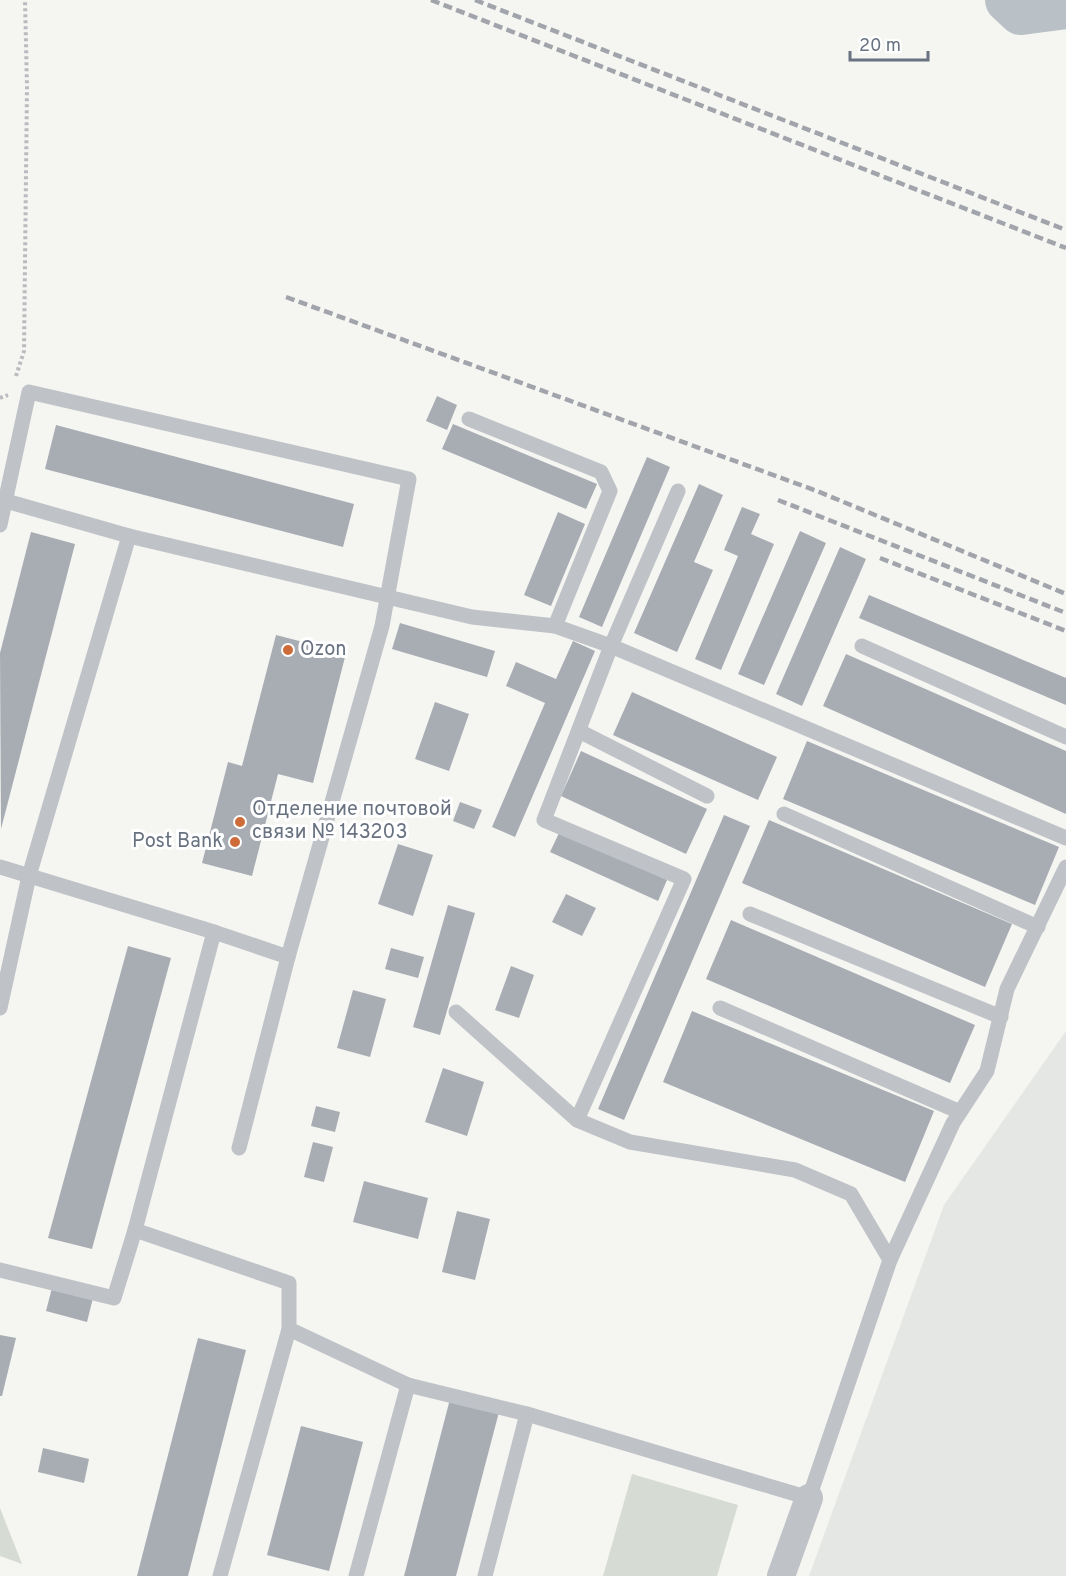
<svg xmlns="http://www.w3.org/2000/svg" width="1066" height="1576" font-family="Overpass,sans-serif">
<style>
.built{fill:#e5e7e5}
.green{fill:#d6dbd4}
.lines{fill:none;stroke-linecap:round;stroke-linejoin:round}
.river{stroke:#bac1c6;stroke-width:46}
.building{fill:#a8adb4}
.path{stroke:#b9bbbe;stroke-width:4;stroke-dasharray:3 3;stroke-linecap:butt}
.lane{stroke:#bfc2c6;stroke-width:15}
.street{stroke:#bfc2c6;stroke-width:28}
.rail{stroke:#a1a5ab;stroke-width:4.5;stroke-dasharray:9 4.5;stroke-linecap:butt}
.poi-dot{fill:#ce6c39;stroke:#fff;stroke-width:2}
.labels{text-anchor:middle;dominant-baseline:central;stroke-width:6;stroke-linejoin:round;paint-order:stroke}
.poi-label{font-size:20px;fill:#687280;stroke:#fff;text-anchor:start}
</style>
<rect width="100%" height="100%" fill="#f5f5f2"/>
<path class="built" d="M1066,1031V1576H809L944,1205Z"/>
<g class="green">
<path d="M632,1474L738,1505L717,1576H603Z"/>
<path d="M0,1508L22,1564L0,1556Z"/>
</g>
<g class="lines">
<path class="river" d="M1008,0L1021,12L1066,6"/>
</g>
<g class="building">
<path d="M437,396L457,405L447,430L426,421Z"/>
<path d="M453,424L597,484L586,509L442,449Z"/>
<path d="M56,425L354,504L343,547L45,469Z"/>
<path d="M647,457L670,467L602,627L579,617Z"/>
<path d="M699,484L723,495L694,562L713,570L677,652L634,633Z"/>
<path d="M742,507L760,514L751,534L774,544L721,670L695,659L738,556L724,550Z"/>
<path d="M558,512L585,524L551,606L524,595Z"/>
<path d="M800,531L826,543L764,685L738,674Z"/>
<path d="M31,532L75,544L1,829L0,653Z"/>
<path d="M840,547L866,559L802,706L776,694Z"/>
<path d="M869,595L1066,678V705L859,618Z"/>
<path d="M400,623L495,651L487,677L392,649Z"/>
<path d="M276,635L346,653L313,783L278,774L252,876L202,863L228,762L242,766Z"/>
<path d="M573,641L595,651L515,837L492,827L545,703L506,686L516,662L556,679Z"/>
<path d="M846,654L1066,751V814L823,706Z"/>
<path d="M632,692L777,757L758,800L613,735Z"/>
<path d="M435,702L469,714L449,771L415,759Z"/>
<path d="M807,741L1059,847L1035,905L783,799Z"/>
<path d="M581,751L707,809L686,854L561,796Z"/>
<path d="M460,802L482,810L474,829L453,821Z"/>
<path d="M724,815L750,826L624,1120L598,1109Z"/>
<path d="M769,820L1012,924L985,987L742,883Z"/>
<path d="M560,831L667,880L658,901L550,852Z"/>
<path d="M398,844L433,855L413,916L378,904Z"/>
<path d="M566,894L596,908L582,936L552,922Z"/>
<path d="M448,905L475,913L440,1035L413,1027Z"/>
<path d="M731,920L975,1025L950,1083L706,979Z"/>
<path d="M128,946L171,958L92,1249L48,1238Z"/>
<path d="M391,948L424,957L418,978L385,969Z"/>
<path d="M511,966L534,975L519,1018L495,1010Z"/>
<path d="M353,990L386,999L370,1057L337,1048Z"/>
<path d="M692,1011L934,1111L905,1182L663,1082Z"/>
<path d="M443,1068L484,1082L467,1136L425,1122Z"/>
<path d="M316,1106L340,1112L335,1132L311,1126Z"/>
<path d="M313,1142L333,1147L324,1182L304,1177Z"/>
<path d="M364,1181L428,1198L418,1239L353,1222Z"/>
<path d="M457,1211L490,1219L475,1280L442,1272Z"/>
<path d="M52,1288L93,1298L87,1322L46,1311Z"/>
<path d="M0,1335L16,1338L2,1396H0Z"/>
<path d="M198,1338L246,1350L188,1576H137Z"/>
<path d="M450,1399L499,1412L456,1576H404Z"/>
<path d="M301,1426L363,1442L329,1571L267,1555Z"/>
<path d="M43,1448L89,1459L84,1483L38,1472Z"/>
</g>
<g class="lines">
<g class="path">
<path d="M16,376L24,351L27,87L25,0"/>
<path d="M0,398L8,395"/>
</g>
<g class="lane">
<path d="M469,419L601,472L610,491L555,626"/>
<path d="M0,525L29,392L409,479L382,626L288,957L214,932L135,1230L289,1283V1329L408,1385L527,1414L809,1498L890,1260L851,1194L795,1170L630,1142L577,1120L456,1012"/>
<path d="M129,536L472,617L555,626L611,646L678,491"/>
<path d="M862,646L1066,737"/>
<path d="M579,731L707,796"/>
<path d="M784,814L1038,927"/>
<path d="M0,867L214,932"/>
<path d="M750,914L1001,1017"/>
<path d="M0,1008L29,876L129,536L6,501"/>
<path d="M720,1008L960,1112"/>
<path d="M577,1120L684,879L544,820L611,646L1066,838"/>
<path d="M239,1148L288,957"/>
<path d="M890,1260L953,1123L987,1071L1007,989L1066,867"/>
<path d="M0,1270L114,1298L135,1230"/>
<path d="M220,1576L289,1329"/>
<path d="M356,1576L408,1385"/>
<path d="M485,1576L527,1414"/>
</g>
<path class="street" d="M781,1576L809,1498"/>
<g class="rail">
<path d="M431,0L1066,248"/>
<path d="M475,0L1066,230"/>
<path d="M286,297L817,491L1066,594"/>
<path d="M778,500L1066,613"/>
<path d="M880,558L1066,631"/>
</g>
</g>
<g class="poi-dot">
<circle cx="288" cy="650" r="6"/>
<circle cx="240" cy="822" r="6"/>
<circle cx="235" cy="842" r="6"/>
</g>
<g class="labels">
<g class="poi-label">
<text x="300" y="650">Ozon</text>
<text x="252" y="810">Отделение почтовой<tspan x="252" dy="23">связи № 143203</tspan></text>
<text x="223" y="842" text-anchor="end">Post Bank</text>
</g>
</g>
<path d="M850 51v9h78v-9" fill="none" stroke="#687280" stroke-width="3"/>
<text x="859" y="51" font-size="18" fill="#687280" stroke="#ffffff" stroke-width="4.5" paint-order="stroke">20 m</text>
</svg>
